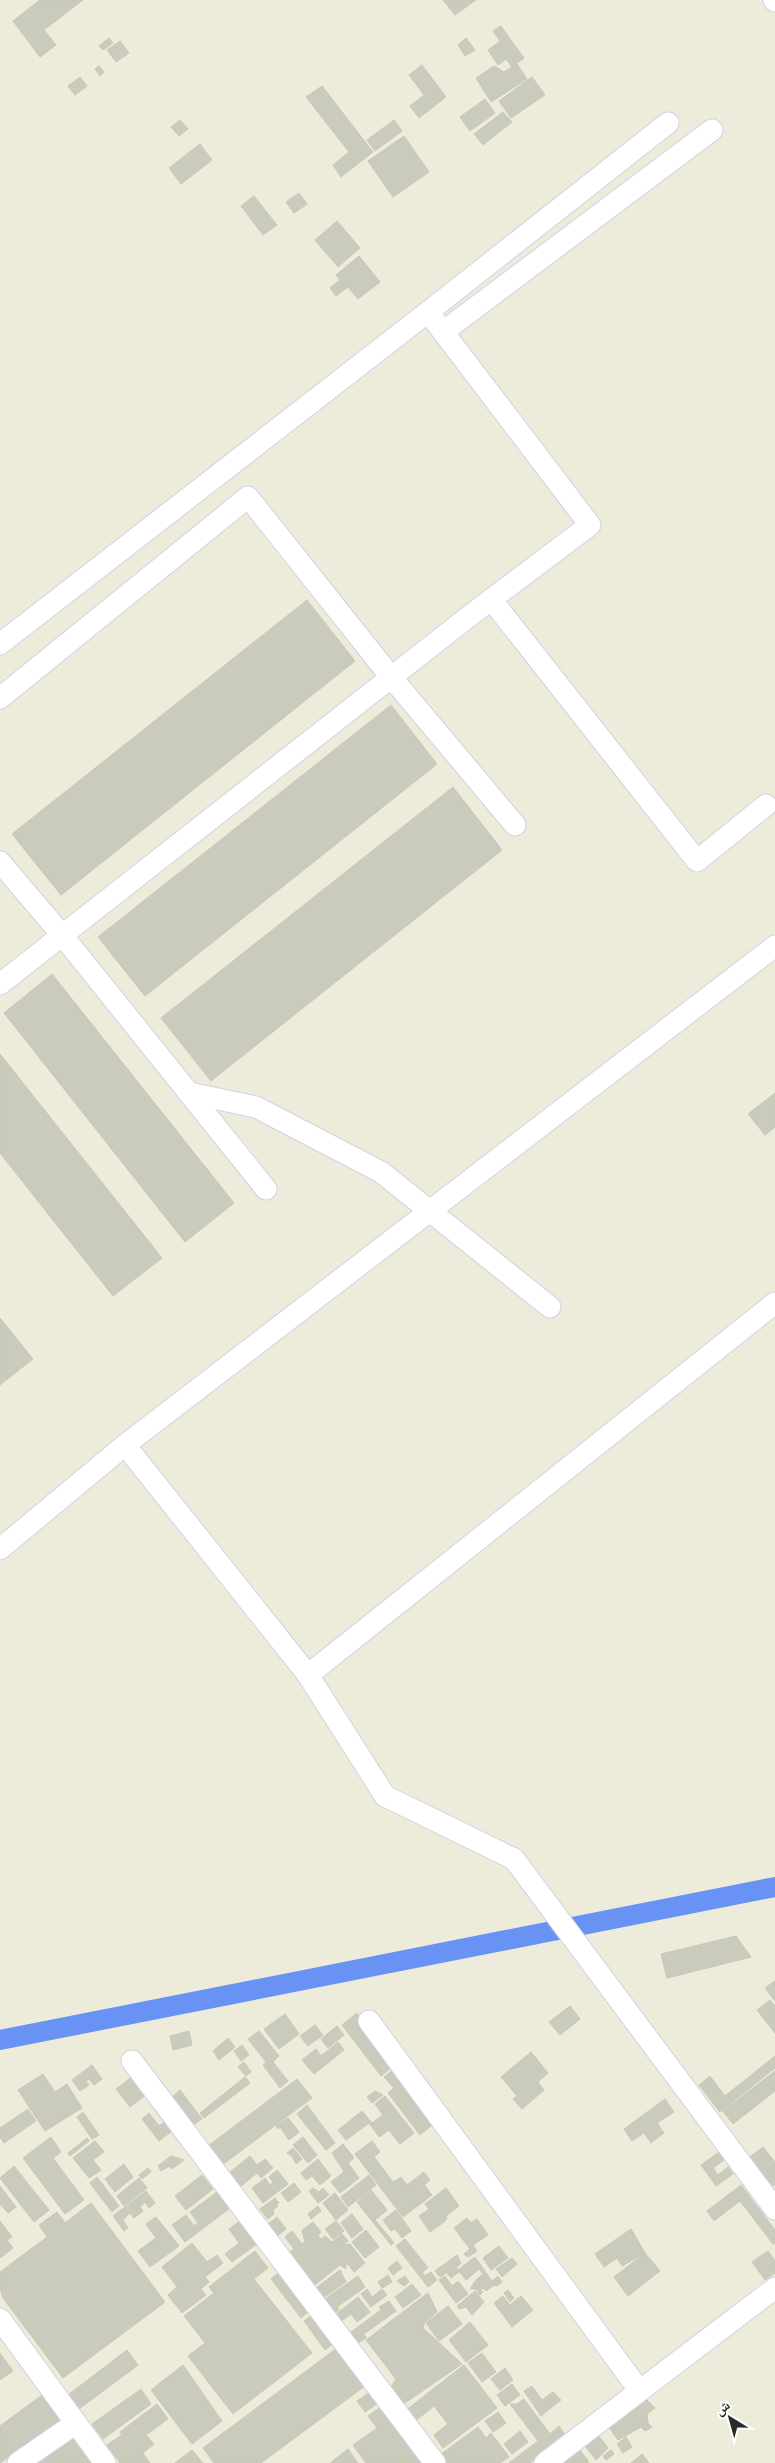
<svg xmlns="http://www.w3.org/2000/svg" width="775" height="2463" font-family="Jost,'Noto Naskh Arabic',sans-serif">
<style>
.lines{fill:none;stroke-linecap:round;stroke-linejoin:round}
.canal{stroke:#6893f4;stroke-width:20}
.building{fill:#cacbbd;stroke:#c7c8b4}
.minor-casing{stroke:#d4d0e3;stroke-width:23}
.minor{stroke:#fff;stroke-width:21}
</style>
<rect width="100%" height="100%" fill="#edecda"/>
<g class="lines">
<path class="canal" d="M0,2040L775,1887"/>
</g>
<g class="building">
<path d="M40,0H83L44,30L56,45L40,57L13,21Z"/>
<path d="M443,0H476L455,15Z"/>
<path d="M501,26L508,36L500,41L493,31Z"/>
<path d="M508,36L524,58L512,67L506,59L498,65L488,50Z"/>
<path d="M109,38L113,43L103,50L99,46Z"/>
<path d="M466,38L475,50L465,56L458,45Z"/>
<path d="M120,41L129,53L116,62L107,50Z"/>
<path d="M517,64L527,79L491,102L476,78L494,66L504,72Z"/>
<path d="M422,65L446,97L419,118L410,106L424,95L409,75Z"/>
<path d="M99,66L104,72L100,76L95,69Z"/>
<path d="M80,77L87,86L75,95L68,86Z"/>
<path d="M532,77L545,95L511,118L499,101Z"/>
<path d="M322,86L373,152L341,177L333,165L349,152L306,97Z"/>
<path d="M485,99L495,113L470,131L460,117Z"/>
<path d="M503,112L512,122L483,145L474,134Z"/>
<path d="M180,120L188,129L179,136L171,127Z"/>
<path d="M394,120L402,131L375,151L367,140Z"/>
<path d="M404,136L429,172L393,197L368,161Z"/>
<path d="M200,144L212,160L181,184L169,168Z"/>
<path d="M299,193L307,204L294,213L286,202Z"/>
<path d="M254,196L277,225L263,235L241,206Z"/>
<path d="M337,221L360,248L338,267L315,240Z"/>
<path d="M359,256L380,282L358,299L348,287L336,296L330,288L340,280L336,275Z"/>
<path d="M307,600L355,661L61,895L12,834Z"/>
<path d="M391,705L437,764L145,996L98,937Z"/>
<path d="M453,787L502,850L211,1081L161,1018Z"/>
<path d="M52,974L234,1203L185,1242L4,1013Z"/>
<path d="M0,1054L162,1258L113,1296L0,1153Z"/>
<path d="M775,1093V1127L765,1135L748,1114Z"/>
<path d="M0,1318L33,1359L0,1385Z"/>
<path d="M736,1936L751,1957L667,1978L661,1954Z"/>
<path d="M775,1981V2001L765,1988Z"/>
<path d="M770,2000L775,2006V2033L757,2010Z"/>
<path d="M570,2006L580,2019L560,2035L549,2022Z"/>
<path d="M357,2013L396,2064L381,2076L342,2025Z"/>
<path d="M285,2014L299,2034L279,2049L264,2029Z"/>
<path d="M315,2025L323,2035L308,2046L300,2036Z"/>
<path d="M337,2026L344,2035L328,2048L321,2039Z"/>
<path d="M189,2031L192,2045L173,2050L170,2036Z"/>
<path d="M259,2031L279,2056L273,2062L288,2081L280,2088L263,2065L266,2062L248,2039Z"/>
<path d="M228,2038L235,2047L219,2060L213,2051Z"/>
<path d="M338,2042L344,2050L314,2074L302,2060L316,2049L321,2056Z"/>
<path d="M242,2045L249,2055L241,2061L234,2051Z"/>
<path d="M531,2052L548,2073L538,2082L544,2090L522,2109L513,2099L517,2096L501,2077Z"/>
<path d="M775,2056V2068L720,2112L699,2085L710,2076L725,2096Z"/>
<path d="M244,2062L251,2072L246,2076L238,2067Z"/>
<path d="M92,2065L102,2079L94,2085L89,2079L86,2081L89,2085L80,2091L72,2080Z"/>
<path d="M397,2067L438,2120L420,2135L388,2093L394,2088L384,2077Z"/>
<path d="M775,2071V2091L733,2124L723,2111Z"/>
<path d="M137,2073L151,2091L130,2107L116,2089Z"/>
<path d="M43,2074L55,2092L67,2084L82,2108L45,2131L18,2090Z"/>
<path d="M245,2077L250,2083L204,2118L200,2113Z"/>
<path d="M297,2079L312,2098L222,2165L208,2146Z"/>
<path d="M180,2090L202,2119L193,2125L172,2097Z"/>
<path d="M375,2091L383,2095L372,2103L367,2097Z"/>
<path d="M385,2096L414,2133L400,2144L389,2130L379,2137L369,2123L346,2140L338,2130L362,2111L372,2123L383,2115L375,2104Z"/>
<path d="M665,2099L674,2112L657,2123L664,2133L651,2143L644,2133L632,2141L624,2129Z"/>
<path d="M167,2101L178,2126L159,2141L142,2119L149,2113L159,2126L164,2122L155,2110Z"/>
<path d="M307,2105L335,2143L326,2150L297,2114Z"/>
<path d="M28,2109L36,2121L4,2143L0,2137V2128Z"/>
<path d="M83,2112L99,2135L92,2139L77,2117Z"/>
<path d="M288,2118L299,2132L289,2140L280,2127L278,2129L276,2126Z"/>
<path d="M51,2137L61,2152L53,2158L84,2200L65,2214L23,2158Z"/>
<path d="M303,2137L317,2155L308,2163L293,2145Z"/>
<path d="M87,2138L89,2141L70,2156L68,2153Z"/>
<path d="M95,2141L104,2152L93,2160L101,2170L89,2178L73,2158Z"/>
<path d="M372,2141L380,2152L374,2157L393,2182L401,2177L407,2185L424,2172L430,2180L424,2185L432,2195L403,2217L355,2154Z"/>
<path d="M343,2144L354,2158L348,2163L359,2178L340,2193L331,2182L344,2172L332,2153Z"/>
<path d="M763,2147L775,2162V2184L773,2186L750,2157Z"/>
<path d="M293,2148L302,2159L296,2164L292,2156L287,2153Z"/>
<path d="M719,2152L724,2160L713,2168L718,2175L728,2167L733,2174L716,2186L701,2165Z"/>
<path d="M171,2156L184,2160L172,2169L170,2166L161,2171L158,2166Z"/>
<path d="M250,2156L257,2165L265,2159L273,2168L261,2178L257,2173L240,2187L229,2173Z"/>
<path d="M318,2159L331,2176L320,2185L312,2176L306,2180L301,2173Z"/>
<path d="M124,2164L133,2177L115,2192L105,2179Z"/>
<path d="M14,2166L49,2210L34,2222L0,2178Z"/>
<path d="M148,2168L151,2172L142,2179L139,2175Z"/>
<path d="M277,2170L288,2184L263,2203L252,2188L265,2178L270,2185L273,2182L269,2177Z"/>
<path d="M202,2175L213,2189L186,2210L175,2196Z"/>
<path d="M369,2175L376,2185L348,2207L341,2197Z"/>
<path d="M97,2177L119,2206L112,2212L90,2183Z"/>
<path d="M139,2178L147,2188L124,2206L117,2196Z"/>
<path d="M294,2183L301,2192L288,2202L281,2193Z"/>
<path d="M741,2185L775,2230V2243L773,2244L740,2201L714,2221L707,2211Z"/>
<path d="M0,2186L16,2207L8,2213L0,2204Z"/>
<path d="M313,2188L319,2192L323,2188L329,2195L318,2203L309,2191Z"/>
<path d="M446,2188L459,2206L446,2216L447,2218L444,2222L430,2232L419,2216L429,2209L425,2204Z"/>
<path d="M371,2190L387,2210L375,2220L394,2243L391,2245L357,2202Z"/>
<path d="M146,2191L155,2203L149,2208L145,2202L140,2207L143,2211L134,2218L130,2213L123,2220L128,2228L124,2231L113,2216Z"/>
<path d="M217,2192L230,2208L185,2242L172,2225L186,2215L194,2226L198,2223L190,2212Z"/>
<path d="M335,2193L348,2210L336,2220L323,2203Z"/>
<path d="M275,2198L279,2203L276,2204L278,2206L273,2210L274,2214L268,2219L260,2209Z"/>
<path d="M91,2203L165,2302L63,2378L3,2298L0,2288V2272L47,2237L39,2225L57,2212L65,2223Z"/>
<path d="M318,2206L321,2211L311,2219L308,2214Z"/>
<path d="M396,2210L411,2231L402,2238L395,2229L391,2231L383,2220Z"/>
<path d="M352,2214L363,2229L352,2238L341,2223Z"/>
<path d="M156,2217L179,2246L150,2267L138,2251L156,2238L146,2224Z"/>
<path d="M277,2217L286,2229L277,2236L268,2224Z"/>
<path d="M244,2218L261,2241L232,2262L225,2254L239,2243L229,2229Z"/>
<path d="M467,2218L471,2223L477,2219L488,2235L473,2245L477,2251L468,2257L464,2254L470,2249L454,2228Z"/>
<path d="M0,2221L12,2237L7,2240L13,2248L0,2258Z"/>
<path d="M336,2221L344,2231L333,2239L325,2229Z"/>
<path d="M313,2222L321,2232L318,2235L321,2239L325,2236L332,2242L342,2234L348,2241L342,2244H350L365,2263L354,2272L346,2262V2269L340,2265L312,2287L286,2255L294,2249L285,2237L292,2231L302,2244L305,2242L302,2230Z"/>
<path d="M631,2229L645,2253L622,2266L617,2258L604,2267L595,2254Z"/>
<path d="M366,2230L379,2247L365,2258L352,2242Z"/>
<path d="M405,2239L428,2268L422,2272L425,2276L431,2272L437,2280L428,2287L396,2246Z"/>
<path d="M192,2243L207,2262L217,2255L223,2263L205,2277L209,2282L201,2289L206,2295L182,2313L168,2295L177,2287L162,2267Z"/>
<path d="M499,2246L508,2258L491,2270L483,2258Z"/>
<path d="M255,2251L268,2268L254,2279L312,2353L233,2414L188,2356L205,2343L184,2316L214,2293L209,2287Z"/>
<path d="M768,2251L775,2261V2273L765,2280L752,2262Z"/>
<path d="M645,2253L660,2271L628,2296L614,2277Z"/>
<path d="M457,2255L461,2263L456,2268L459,2272L451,2278L442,2266Z"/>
<path d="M475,2257L492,2281L498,2276L502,2282L497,2286L494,2285L486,2291L483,2288L481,2290L483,2292L480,2295L476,2289H470L476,2280L483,2274L479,2269L466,2280L458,2270Z"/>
<path d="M512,2258L517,2264L502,2277L496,2269Z"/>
<path d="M397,2261L402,2268L393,2275L388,2268Z"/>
<path d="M441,2266L446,2273L440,2277L435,2271Z"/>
<path d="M340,2270L346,2282L323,2298L316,2288Z"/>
<path d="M280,2272L310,2310L301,2318L271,2279Z"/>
<path d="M388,2275L392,2282L382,2288L378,2282Z"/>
<path d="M358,2276L365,2287L337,2307L339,2310L332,2314L322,2301Z"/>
<path d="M405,2276L409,2282L404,2286L397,2281Z"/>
<path d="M445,2276L452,2286L458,2281L468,2294L456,2303L439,2280Z"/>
<path d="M412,2284L421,2295L403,2308L395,2297Z"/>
<path d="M367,2289L372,2297L382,2289L387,2295L371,2307L361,2294Z"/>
<path d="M508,2290L514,2298L510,2302L504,2293Z"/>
<path d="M475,2291L484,2302L472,2315L466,2307L459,2309L457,2306Z"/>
<path d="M428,2293L437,2312L425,2322L423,2328L462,2364L402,2405L389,2390L396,2379L366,2340Z"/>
<path d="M503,2296L510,2305L521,2296L533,2310L512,2327L494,2303Z"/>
<path d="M358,2297L370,2312L357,2322L351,2314L340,2322L335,2315Z"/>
<path d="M389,2301L396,2311L364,2334L366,2338L358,2343L351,2332L381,2310L379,2307Z"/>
<path d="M448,2306L462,2324L439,2341L426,2323Z"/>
<path d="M314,2314L334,2343L325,2350L304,2321Z"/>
<path d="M470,2322L488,2345L466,2362L449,2340Z"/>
<path d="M341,2345L369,2383L261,2463H214L203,2448Z"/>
<path d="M127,2350L138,2365L79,2409L68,2395Z"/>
<path d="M0,2353L13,2371L0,2380Z"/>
<path d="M482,2353L496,2372L482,2382L468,2363Z"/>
<path d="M183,2365L222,2421L192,2444L151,2390Z"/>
<path d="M464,2365L497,2408L443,2448L434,2435L448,2424L434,2406L414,2422L405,2411Z"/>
<path d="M505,2368L513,2380L500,2390L491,2379Z"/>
<path d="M512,2384L520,2395L505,2406L497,2395Z"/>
<path d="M532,2386L542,2400L553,2392L561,2400L541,2416L524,2391Z"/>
<path d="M141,2389L151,2404L103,2439L92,2424Z"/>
<path d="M370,2392L378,2403L365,2412L357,2401Z"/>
<path d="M45,2393L63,2419L0,2463V2426Z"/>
<path d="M645,2398L655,2408L647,2414L648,2423L652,2427L645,2431L641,2427L618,2440L608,2426Z"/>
<path d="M524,2399L550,2434L559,2426L566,2436L530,2463H509L538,2441L510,2404H517Z"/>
<path d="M157,2404L168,2419L146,2435L154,2444L143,2453L150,2463H120L107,2445L122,2435L120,2432Z"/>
<path d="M385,2404L428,2463H366L353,2445L377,2428L368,2416Z"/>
<path d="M498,2412L506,2423L493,2432L485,2421Z"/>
<path d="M478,2427L486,2438L491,2433L509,2457L500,2463H442L437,2457Z"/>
<path d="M520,2431L528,2442L512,2454L504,2444Z"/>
<path d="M79,2433L101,2463H38Z"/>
<path d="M598,2435L608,2448L596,2460L585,2446Z"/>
<path d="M626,2437L632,2447L623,2453L617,2444Z"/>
<path d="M348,2449L358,2463H330Z"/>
<path d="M192,2450L203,2463H175Z"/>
<path d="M580,2450L589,2462L587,2463H562Z"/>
<path d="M611,2450L614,2454L606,2460L603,2456Z"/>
<path d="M642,2454L649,2463H631Z"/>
</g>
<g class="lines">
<g class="minor-casing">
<g id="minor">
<path d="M774,0L775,1"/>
<path d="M443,332L712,130"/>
<path d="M491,599L697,861L766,805"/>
<path d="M0,644L428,312L668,123"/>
<path d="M0,698L248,497L391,677L515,825"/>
<path d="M0,862L62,935L266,1189"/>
<path d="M0,984L472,614L590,525L428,312"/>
<path d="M189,1093L256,1107L381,1172L550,1307"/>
<path d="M125,1445L308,1675L385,1796L514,1859L775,2209"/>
<path d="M0,1549L125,1445L775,946"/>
<path d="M308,1675L775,1303"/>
<path d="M369,2021L639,2390"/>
<path d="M132,2061L435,2463"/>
<path d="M0,2319L105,2463"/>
<path d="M18,2463L76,2423"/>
<path d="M545,2463L775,2288"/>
</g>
</g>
<use href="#minor" class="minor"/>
</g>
<g transform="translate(730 2418) rotate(323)" stroke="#ffffff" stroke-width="4" paint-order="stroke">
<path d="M0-4L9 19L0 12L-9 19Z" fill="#2a2a2a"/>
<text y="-8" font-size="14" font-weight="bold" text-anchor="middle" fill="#2a2a2a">ش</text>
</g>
</svg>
